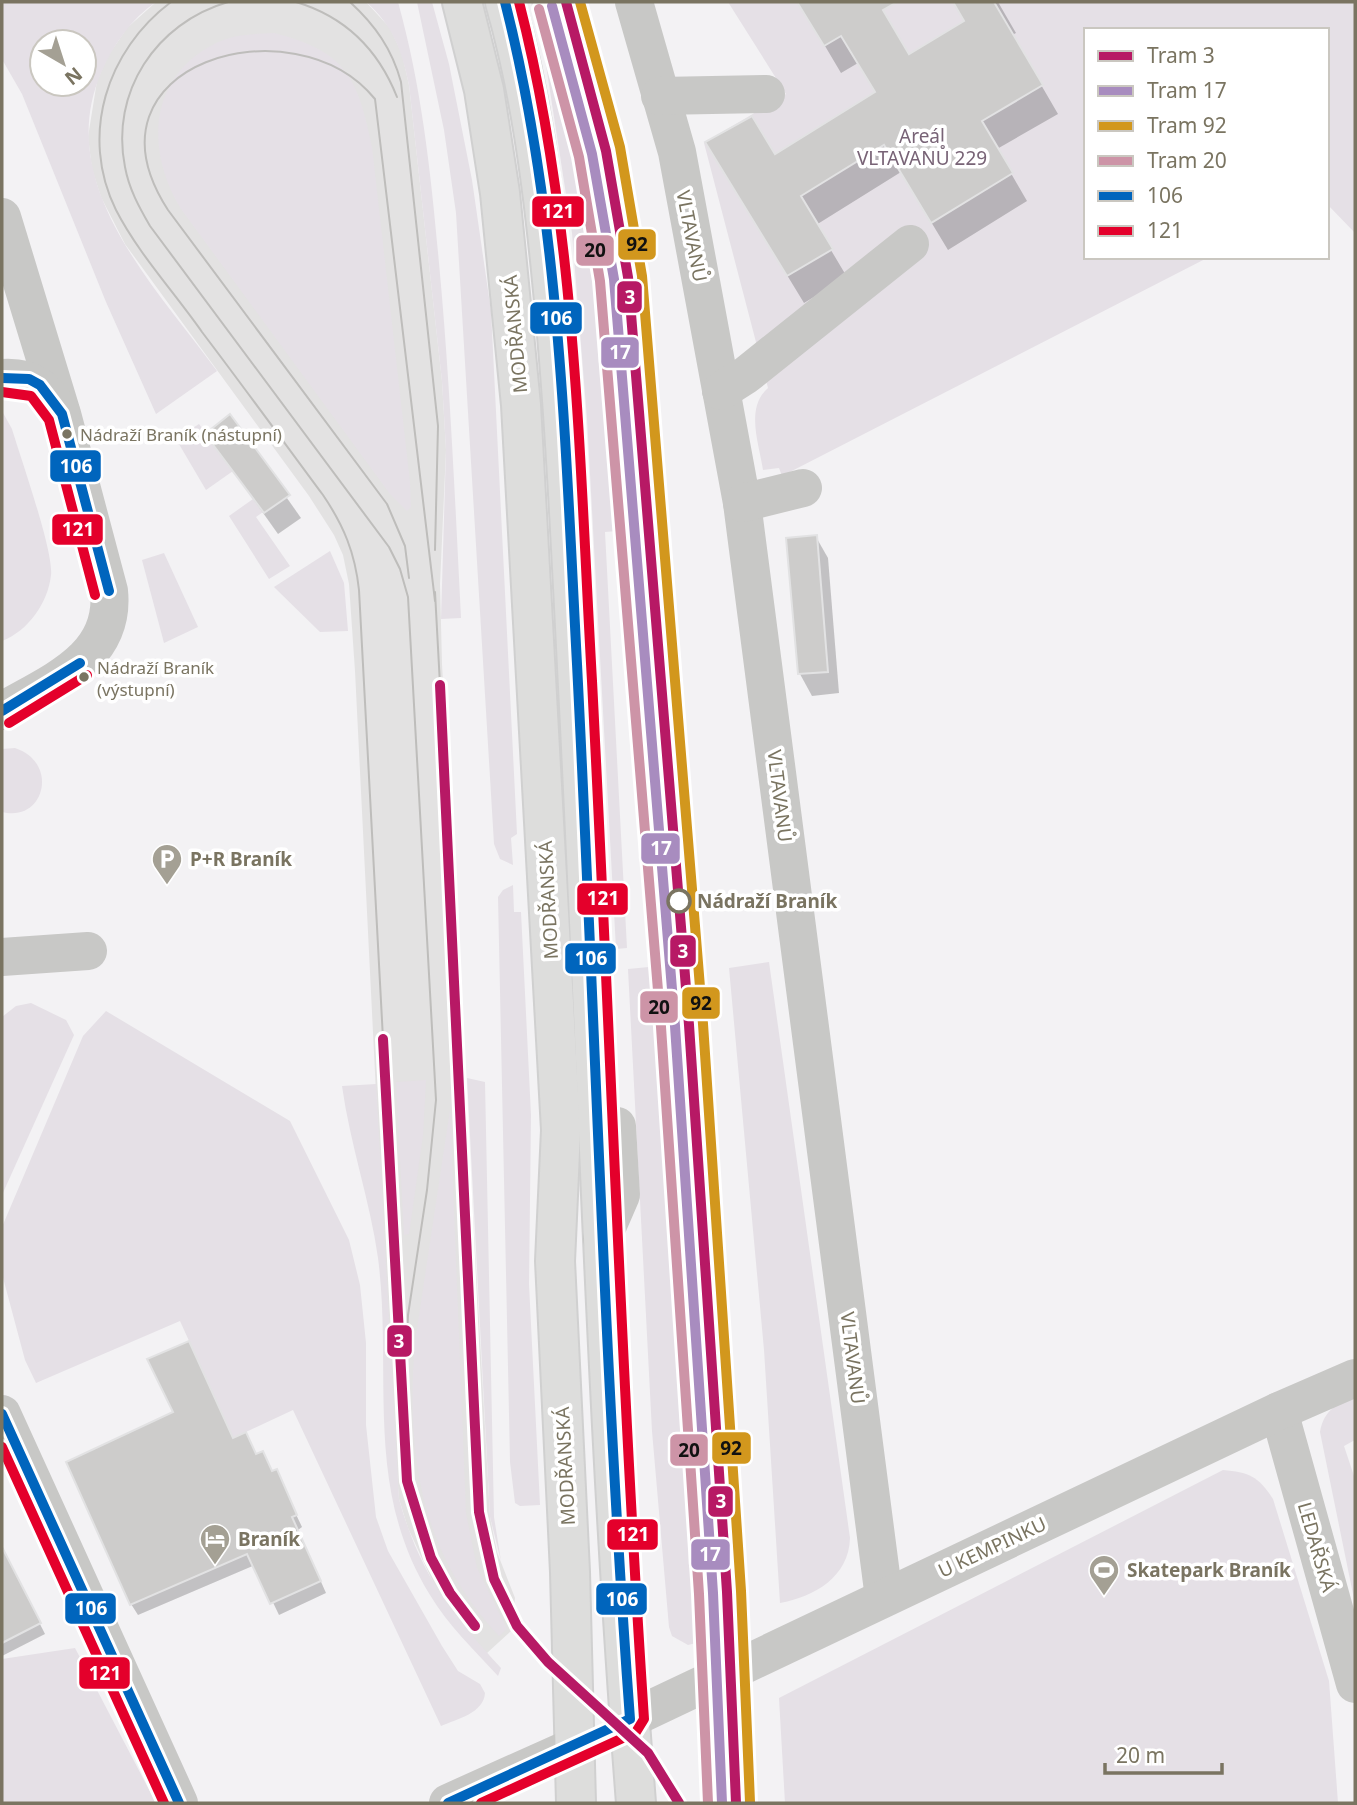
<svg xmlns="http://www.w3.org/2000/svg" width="1357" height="1805" font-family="'Noto Sans',sans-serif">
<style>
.built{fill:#e3e2e2}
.green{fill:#e5e0e6;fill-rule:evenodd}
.shadow{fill:#0003}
.building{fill:#cdcccb;stroke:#e2e2e3;stroke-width:2}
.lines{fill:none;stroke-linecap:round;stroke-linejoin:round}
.major-casing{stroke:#d0d0d0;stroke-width:42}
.minor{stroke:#c8c8c6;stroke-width:38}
.major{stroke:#dddddc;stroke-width:38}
.tram{stroke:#bebdbb;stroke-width:2}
.bus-1-casing{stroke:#fff;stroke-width:16}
.bus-2-casing{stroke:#fff;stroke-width:16}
.bus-1{stroke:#0065bd;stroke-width:10}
.bus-2{stroke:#e4002b;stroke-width:10}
.tram-1-casing{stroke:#fff;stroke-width:16}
.tram-2-casing{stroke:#fff;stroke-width:16}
.tram-3-casing{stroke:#fff;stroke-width:16}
.tram-4-casing{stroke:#fff;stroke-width:16}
.tram-1{stroke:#b71965;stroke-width:10}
.tram-2{stroke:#a88cbf;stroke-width:10}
.tram-3{stroke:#d2971d;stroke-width:10}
.tram-4{stroke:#cd94a7;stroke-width:10}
.bus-dot{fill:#7a7461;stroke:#fff;stroke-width:2.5}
.stop-dot{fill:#fff;stroke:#7a7461;stroke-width:3.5}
.labels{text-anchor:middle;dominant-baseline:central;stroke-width:7;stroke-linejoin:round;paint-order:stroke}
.bus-label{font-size:17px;fill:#7a7461;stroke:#fff;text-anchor:start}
.park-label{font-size:19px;fill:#786376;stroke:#fff}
.street-label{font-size:19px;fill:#7a7461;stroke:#fff}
.poi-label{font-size:19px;font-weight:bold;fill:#7a7461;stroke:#fff;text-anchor:start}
.stop-label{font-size:19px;font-weight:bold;fill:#7a7461;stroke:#fff;text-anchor:start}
.line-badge{stroke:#fff;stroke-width:2.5}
.badge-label{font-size:19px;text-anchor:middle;font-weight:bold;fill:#fff}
.pale-badge-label{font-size:19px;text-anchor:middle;font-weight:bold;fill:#111}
</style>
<rect width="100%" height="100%" fill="#f3f2f4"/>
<path class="built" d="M156,2H366L390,28L402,54L409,85L442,381L446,450L440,584L442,664L490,1517L497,1552L515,1598L511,1631L487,1653L459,1623L438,1593L408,1528L399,1499L391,1394L355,671L349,584L343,555L334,535L309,496L125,244L101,197L92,169L88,137L97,81L108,56L127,28Z"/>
<g class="green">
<path d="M2,2H156C131,19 113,45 101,73C53,185 156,287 217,371L156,414L106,302L22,94L3,61ZM42,42H84V84H42Z"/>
<path d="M366,2H398C422,88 431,174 439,263C450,381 455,499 461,618L441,619L446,450L442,381L409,85C402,51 393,25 366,2Z"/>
<path d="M417,2H432L449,64L472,180L491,311L517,834L511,838L513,865L500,859L494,844L456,213L444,130Z"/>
<path d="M531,2H547C597,174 613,352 630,530L605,532L627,948L616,949L587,419L572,233L545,59Z"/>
<path d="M728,2H1355V233L1327,204V30H1086V257H1209L782,476L779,468L763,470C759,443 745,408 768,388L704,143L786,94Z"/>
<path d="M274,33C346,51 358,78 372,147L410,482L411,507L407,511L390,494L181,209C145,150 148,77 216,43C234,34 254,34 274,33Z"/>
<path d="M2,411L12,429C20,456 54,552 51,575C48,603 28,631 2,641Z"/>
<path d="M199,424L233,471L206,490L176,439Z"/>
<path d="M253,499L263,512L256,517L290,566L269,579L229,516Z"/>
<path d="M330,551L344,583L348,631L320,632L274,587Z"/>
<path d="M164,553L198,627L164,643L142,560Z"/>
<path d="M15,748C60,763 44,823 2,812V749Z"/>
<path d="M513,885L514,912H521L531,1115L529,1284L540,1505L520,1506L515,1503L510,1462L498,897L503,890Z"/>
<path d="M769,962L850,1538C849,1577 814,1597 780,1603L764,1350L729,968Z"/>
<path d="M670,965L694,1255L708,1635L700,1642L688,1645L672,1636L669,1627L652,1431L628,969Z"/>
<path d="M31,1003L66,1020L74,1035L2,1195V1017L16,1006Z"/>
<path d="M106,1011L290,1121L349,1240L360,1285L366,1343V1425L376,1517L388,1551L442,1646L458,1671L480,1684L485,1693C484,1713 457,1719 441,1726L293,1410L233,1438L180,1321L36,1383L25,1360L2,1274V1227L83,1036Z"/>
<path d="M467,1078L485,1082L494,1517L501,1561L490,1517Z"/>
<path d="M426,1080L423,1135L409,1234L404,1235L396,1082Z"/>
<path d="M376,1084L399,1499C420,1574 450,1612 501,1668L498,1676C474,1650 448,1625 430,1595C363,1487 393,1375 378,1258C370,1201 350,1144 342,1086Z"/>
<path d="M450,1110L466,1513L477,1568L507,1629L499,1636C420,1552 406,1454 415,1342Z"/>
<path d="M1355,1395V1440L1344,1446L1355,1479V1604L1320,1432C1324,1410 1336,1405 1355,1395Z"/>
<path d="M1223,1470C1249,1472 1259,1477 1273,1499L1329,1681L1338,1803H785L779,1698Z"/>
<path d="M75,1648L156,1803H2V1659Z"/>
</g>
<g class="shadow">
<path d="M799,2H876L908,56L966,22L954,2H998L1016,33L1012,35L1058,114L997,149L1027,201L948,250L901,172L816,225L847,277L804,303L723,170L774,156L877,93L858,63L841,73Z"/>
<path d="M230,417L301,518L278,534L207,434Z"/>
<path d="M816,537L828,558L839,693L812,696L800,674L788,539Z"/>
<path d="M234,1440L256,1455L273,1473L276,1472L302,1527L298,1530L326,1593L279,1615L255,1565L138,1615L131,1604Z"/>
<path d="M2,1549L45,1634L2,1656Z"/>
</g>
<g class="building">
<path d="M797,2H897L883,10L909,54L964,21L953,2H994L1043,85L982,121L1013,173L931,223L884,145L801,196L833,249L787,276L705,142L752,116L775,154L875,92L841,36L824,46Z"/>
<path d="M230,414L290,495L264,513L205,434Z"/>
<path d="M817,535L828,672L798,674L786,538Z"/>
<path d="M189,1341L233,1438L246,1432L256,1454L263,1451L272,1471L277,1469L297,1515L292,1517L321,1581L270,1604L247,1554L130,1605L66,1462L173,1412L147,1359Z"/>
<path d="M2,1547L41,1623L2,1643Z"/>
</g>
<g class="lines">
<g class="major-casing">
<g id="major">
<path d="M462,2L484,90L500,193L521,405L561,1130L555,1261L570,1572L576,1803"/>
<path d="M505,2C530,89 542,180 551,270C565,409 571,548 578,687C597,1059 607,1432 636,1803"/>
</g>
</g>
<g class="minor">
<path d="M634,2L677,152L742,503L884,1598"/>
<path d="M660,96L766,94"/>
<path d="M2,217L62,414L109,591C116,658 52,682 2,711"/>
<path d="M2,378C32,376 44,387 61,412"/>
<path d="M721,391L746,375L910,244"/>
<path d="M742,503L803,488"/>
<path d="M2,957L88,951"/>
<path d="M602,1239L621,1195L617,1126"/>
<path d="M1279,1411L1355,1684"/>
<path d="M2,1414L179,1803"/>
<path d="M630,1719L1279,1411L1355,1378"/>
<path d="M448,1803L575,1746"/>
</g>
<use href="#major" class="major"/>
<g class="tram">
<path d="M171,2C107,50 79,135 116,210C138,253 174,292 202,332C243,386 283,441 323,495C344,526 355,553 359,590L383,1039"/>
<path d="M228,2C156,23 110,92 125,167C129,189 139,207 150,226L389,547L400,569L408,597L436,1100L427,1190L408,1315L404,1407"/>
<path d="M296,2C346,17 378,49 397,97"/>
<path d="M350,2C375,25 392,49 401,82L438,426L435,550"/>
<path d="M409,578L405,546L387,504L168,210C73,63 295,0 375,99L435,601"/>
<path d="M435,592L440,685"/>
</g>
<g class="bus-1-casing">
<g id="bus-1">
<path d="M2,378L29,379L40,385L62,414L109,591"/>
<path d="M2,711L80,663"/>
<path d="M2,1414L179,1803"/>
<path d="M448,1803L630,1719C604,1368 595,1015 577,664C565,442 560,218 505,2"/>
</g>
</g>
<g class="bus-2-casing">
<g id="bus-2">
<path d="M2,392L31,396L49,420L95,595"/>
<path d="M9,723L87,675"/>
<path d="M2,1447L164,1803"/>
<path d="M481,1803L636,1732L644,1719C621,1373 610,1027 592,681C579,454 576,223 519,2"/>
</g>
</g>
<use href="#bus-1" class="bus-1"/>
<use href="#bus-2" class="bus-2"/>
<g class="tram-1-casing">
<g id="tram-1">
<path d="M566,2L606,151L628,277L689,1025L727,1592L736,1803"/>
<path d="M440,685L479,1512L494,1579L517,1626L548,1662L648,1753L679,1803"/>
<path d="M383,1039L407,1481L431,1558L450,1593L475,1626"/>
</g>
</g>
<g class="tram-2-casing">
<path id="tram-2" d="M552,6L592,154L614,279L675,1026L713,1593L722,1803"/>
</g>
<g class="tram-3-casing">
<path id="tram-3" d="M580,2L620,147L642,276L703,1024L741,1591L750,1802"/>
</g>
<g class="tram-4-casing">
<path id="tram-4" d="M539,9L579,157L600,281L661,1027L699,1594L708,1803"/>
</g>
<use href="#tram-1" class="tram-1"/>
<use href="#tram-2" class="tram-2"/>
<use href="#tram-3" class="tram-3"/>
<use href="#tram-4" class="tram-4"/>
</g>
<defs>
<g id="parking-pin" transform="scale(1.575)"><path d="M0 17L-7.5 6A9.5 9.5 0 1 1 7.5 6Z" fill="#a4a094" stroke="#fff"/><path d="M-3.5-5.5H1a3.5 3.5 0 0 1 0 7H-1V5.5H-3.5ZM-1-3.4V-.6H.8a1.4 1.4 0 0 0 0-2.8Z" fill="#fff"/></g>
<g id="hotel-pin" transform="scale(1.575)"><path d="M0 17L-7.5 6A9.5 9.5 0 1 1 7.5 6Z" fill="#a4a094" stroke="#fff"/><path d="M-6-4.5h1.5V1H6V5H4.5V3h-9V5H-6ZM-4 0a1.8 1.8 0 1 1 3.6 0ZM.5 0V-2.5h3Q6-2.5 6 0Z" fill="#fff"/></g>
<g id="stadium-pin" transform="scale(1.575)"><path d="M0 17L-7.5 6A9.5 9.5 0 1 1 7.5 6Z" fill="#a4a094" stroke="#fff"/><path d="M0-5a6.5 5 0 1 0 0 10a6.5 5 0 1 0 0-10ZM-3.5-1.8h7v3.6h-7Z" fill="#fff"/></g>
</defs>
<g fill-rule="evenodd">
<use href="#parking-pin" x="167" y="859"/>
<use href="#hotel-pin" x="215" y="1539"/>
<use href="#stadium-pin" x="1104" y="1570"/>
</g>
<g class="bus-dot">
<circle cx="67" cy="434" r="6"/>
<circle cx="84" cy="677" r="6"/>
</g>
<circle class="stop-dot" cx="679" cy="901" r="11"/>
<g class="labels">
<g class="bus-label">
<text x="80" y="434">Nádraží Braník (nástupní)</text>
<text x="97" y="667">Nádraží Braník<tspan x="97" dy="22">(výstupní)</tspan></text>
</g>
<g class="park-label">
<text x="922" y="136">Areál<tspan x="922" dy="22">VLTAVANŮ 229</tspan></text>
</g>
<g class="street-label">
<text transform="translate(692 236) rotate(79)">VLTAVANŮ</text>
<text transform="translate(515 334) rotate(-95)">MODŘANSKÁ</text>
<text transform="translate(780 796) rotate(83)">VLTAVANŮ</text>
<text transform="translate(548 900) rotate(-93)">MODŘANSKÁ</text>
<text transform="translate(853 1358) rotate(83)">VLTAVANŮ</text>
<text transform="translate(565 1466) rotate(-93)">MODŘANSKÁ</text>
<text transform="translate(992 1547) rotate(-25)">U KEMPINKU</text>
<text transform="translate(1317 1547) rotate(74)">LEDAŘSKÁ</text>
</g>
<g class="poi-label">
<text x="190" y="859">P+R Braník</text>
<text x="238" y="1539">Braník</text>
<text x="1127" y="1570">Skatepark Braník</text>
</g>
<g class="stop-label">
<text x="697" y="901">Nádraží Braník</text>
</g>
</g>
<g class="line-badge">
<rect x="531" y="195" width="54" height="33" rx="7" fill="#e4002b"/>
<rect x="617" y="228" width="40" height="33" rx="7" fill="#d2971d"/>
<rect x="575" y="234" width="40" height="33" rx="7" fill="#cd94a7"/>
<rect x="616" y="280" width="27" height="34" rx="7" fill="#b71965"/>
<rect x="529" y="301" width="54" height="34" rx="7" fill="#0065bd"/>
<rect x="600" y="336" width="40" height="33" rx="7" fill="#a88cbf"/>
<rect x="49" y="449" width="53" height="34" rx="7" fill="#0065bd"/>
<rect x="51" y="513" width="53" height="33" rx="7" fill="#e4002b"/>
<rect x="640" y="832" width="41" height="33" rx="7" fill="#a88cbf"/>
<rect x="576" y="882" width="53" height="34" rx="7" fill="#e4002b"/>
<rect x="669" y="934" width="28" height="34" rx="7" fill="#b71965"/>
<rect x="564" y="942" width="53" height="33" rx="7" fill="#0065bd"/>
<rect x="681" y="986" width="40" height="34" rx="7" fill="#d2971d"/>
<rect x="639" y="990" width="40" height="34" rx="7" fill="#cd94a7"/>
<rect x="386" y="1324" width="27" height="34" rx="7" fill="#b71965"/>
<rect x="711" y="1431" width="41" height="34" rx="7" fill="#d2971d"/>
<rect x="669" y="1433" width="40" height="34" rx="7" fill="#cd94a7"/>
<rect x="707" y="1485" width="27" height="33" rx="7" fill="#b71965"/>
<rect x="606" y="1518" width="53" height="33" rx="7" fill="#e4002b"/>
<rect x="690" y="1538" width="41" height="33" rx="7" fill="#a88cbf"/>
<rect x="595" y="1582" width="53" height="34" rx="7" fill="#0065bd"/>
<rect x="64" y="1592" width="53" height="33" rx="7" fill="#0065bd"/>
<rect x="78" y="1656" width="53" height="34" rx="7" fill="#e4002b"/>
</g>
<g class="badge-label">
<text x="558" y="218">121</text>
<text x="630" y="304">3</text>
<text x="556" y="325">106</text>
<text x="620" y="359">17</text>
<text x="76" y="473">106</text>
<text x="78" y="536">121</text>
<text x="661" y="855">17</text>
<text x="603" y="905">121</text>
<text x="683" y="958">3</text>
<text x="591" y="965">106</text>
<text x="399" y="1348">3</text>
<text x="721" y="1508">3</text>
<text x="633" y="1541">121</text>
<text x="710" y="1561">17</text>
<text x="622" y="1606">106</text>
<text x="91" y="1615">106</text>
<text x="105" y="1680">121</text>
</g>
<g class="pale-badge-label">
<text x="637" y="251">92</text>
<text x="595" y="257">20</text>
<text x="701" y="1010">92</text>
<text x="659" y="1014">20</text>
<text x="731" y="1455">92</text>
<text x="689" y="1457">20</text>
</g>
<rect width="1357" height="1805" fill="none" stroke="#7a7461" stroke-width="7"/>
<rect x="1084" y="28" width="245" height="231" fill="#ffffff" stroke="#cac7c0" stroke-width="2"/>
<rect x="1098" y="51" width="35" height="10" fill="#b71965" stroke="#cac7c0" stroke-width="2"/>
<text x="1147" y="63" font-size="21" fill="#7a7461">Tram 3</text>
<rect x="1098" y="86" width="35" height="10" fill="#a88cbf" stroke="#cac7c0" stroke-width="2"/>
<text x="1147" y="98" font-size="21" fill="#7a7461">Tram 17</text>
<rect x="1098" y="121" width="35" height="10" fill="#d2971d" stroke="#cac7c0" stroke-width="2"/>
<text x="1147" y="133" font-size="21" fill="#7a7461">Tram 92</text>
<rect x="1098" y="156" width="35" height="10" fill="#cd94a7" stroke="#cac7c0" stroke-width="2"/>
<text x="1147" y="168" font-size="21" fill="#7a7461">Tram 20</text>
<rect x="1098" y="191" width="35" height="10" fill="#0065bd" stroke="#cac7c0" stroke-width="2"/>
<text x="1147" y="203" font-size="21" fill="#7a7461">106</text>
<rect x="1098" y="226" width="35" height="10" fill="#e4002b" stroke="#cac7c0" stroke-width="2"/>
<text x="1147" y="238" font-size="21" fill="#7a7461">121</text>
<g transform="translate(63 63) rotate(141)"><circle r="33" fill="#ffffff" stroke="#cac7c0" stroke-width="2"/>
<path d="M0-5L12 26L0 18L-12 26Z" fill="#a4a094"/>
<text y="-10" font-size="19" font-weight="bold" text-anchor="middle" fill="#7a7461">N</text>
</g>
<path d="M1105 1763v10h117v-10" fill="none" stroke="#7a7461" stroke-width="3.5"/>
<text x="1116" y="1763" font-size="21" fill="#7a7461" stroke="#ffffff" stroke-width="5" paint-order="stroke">20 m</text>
</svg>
